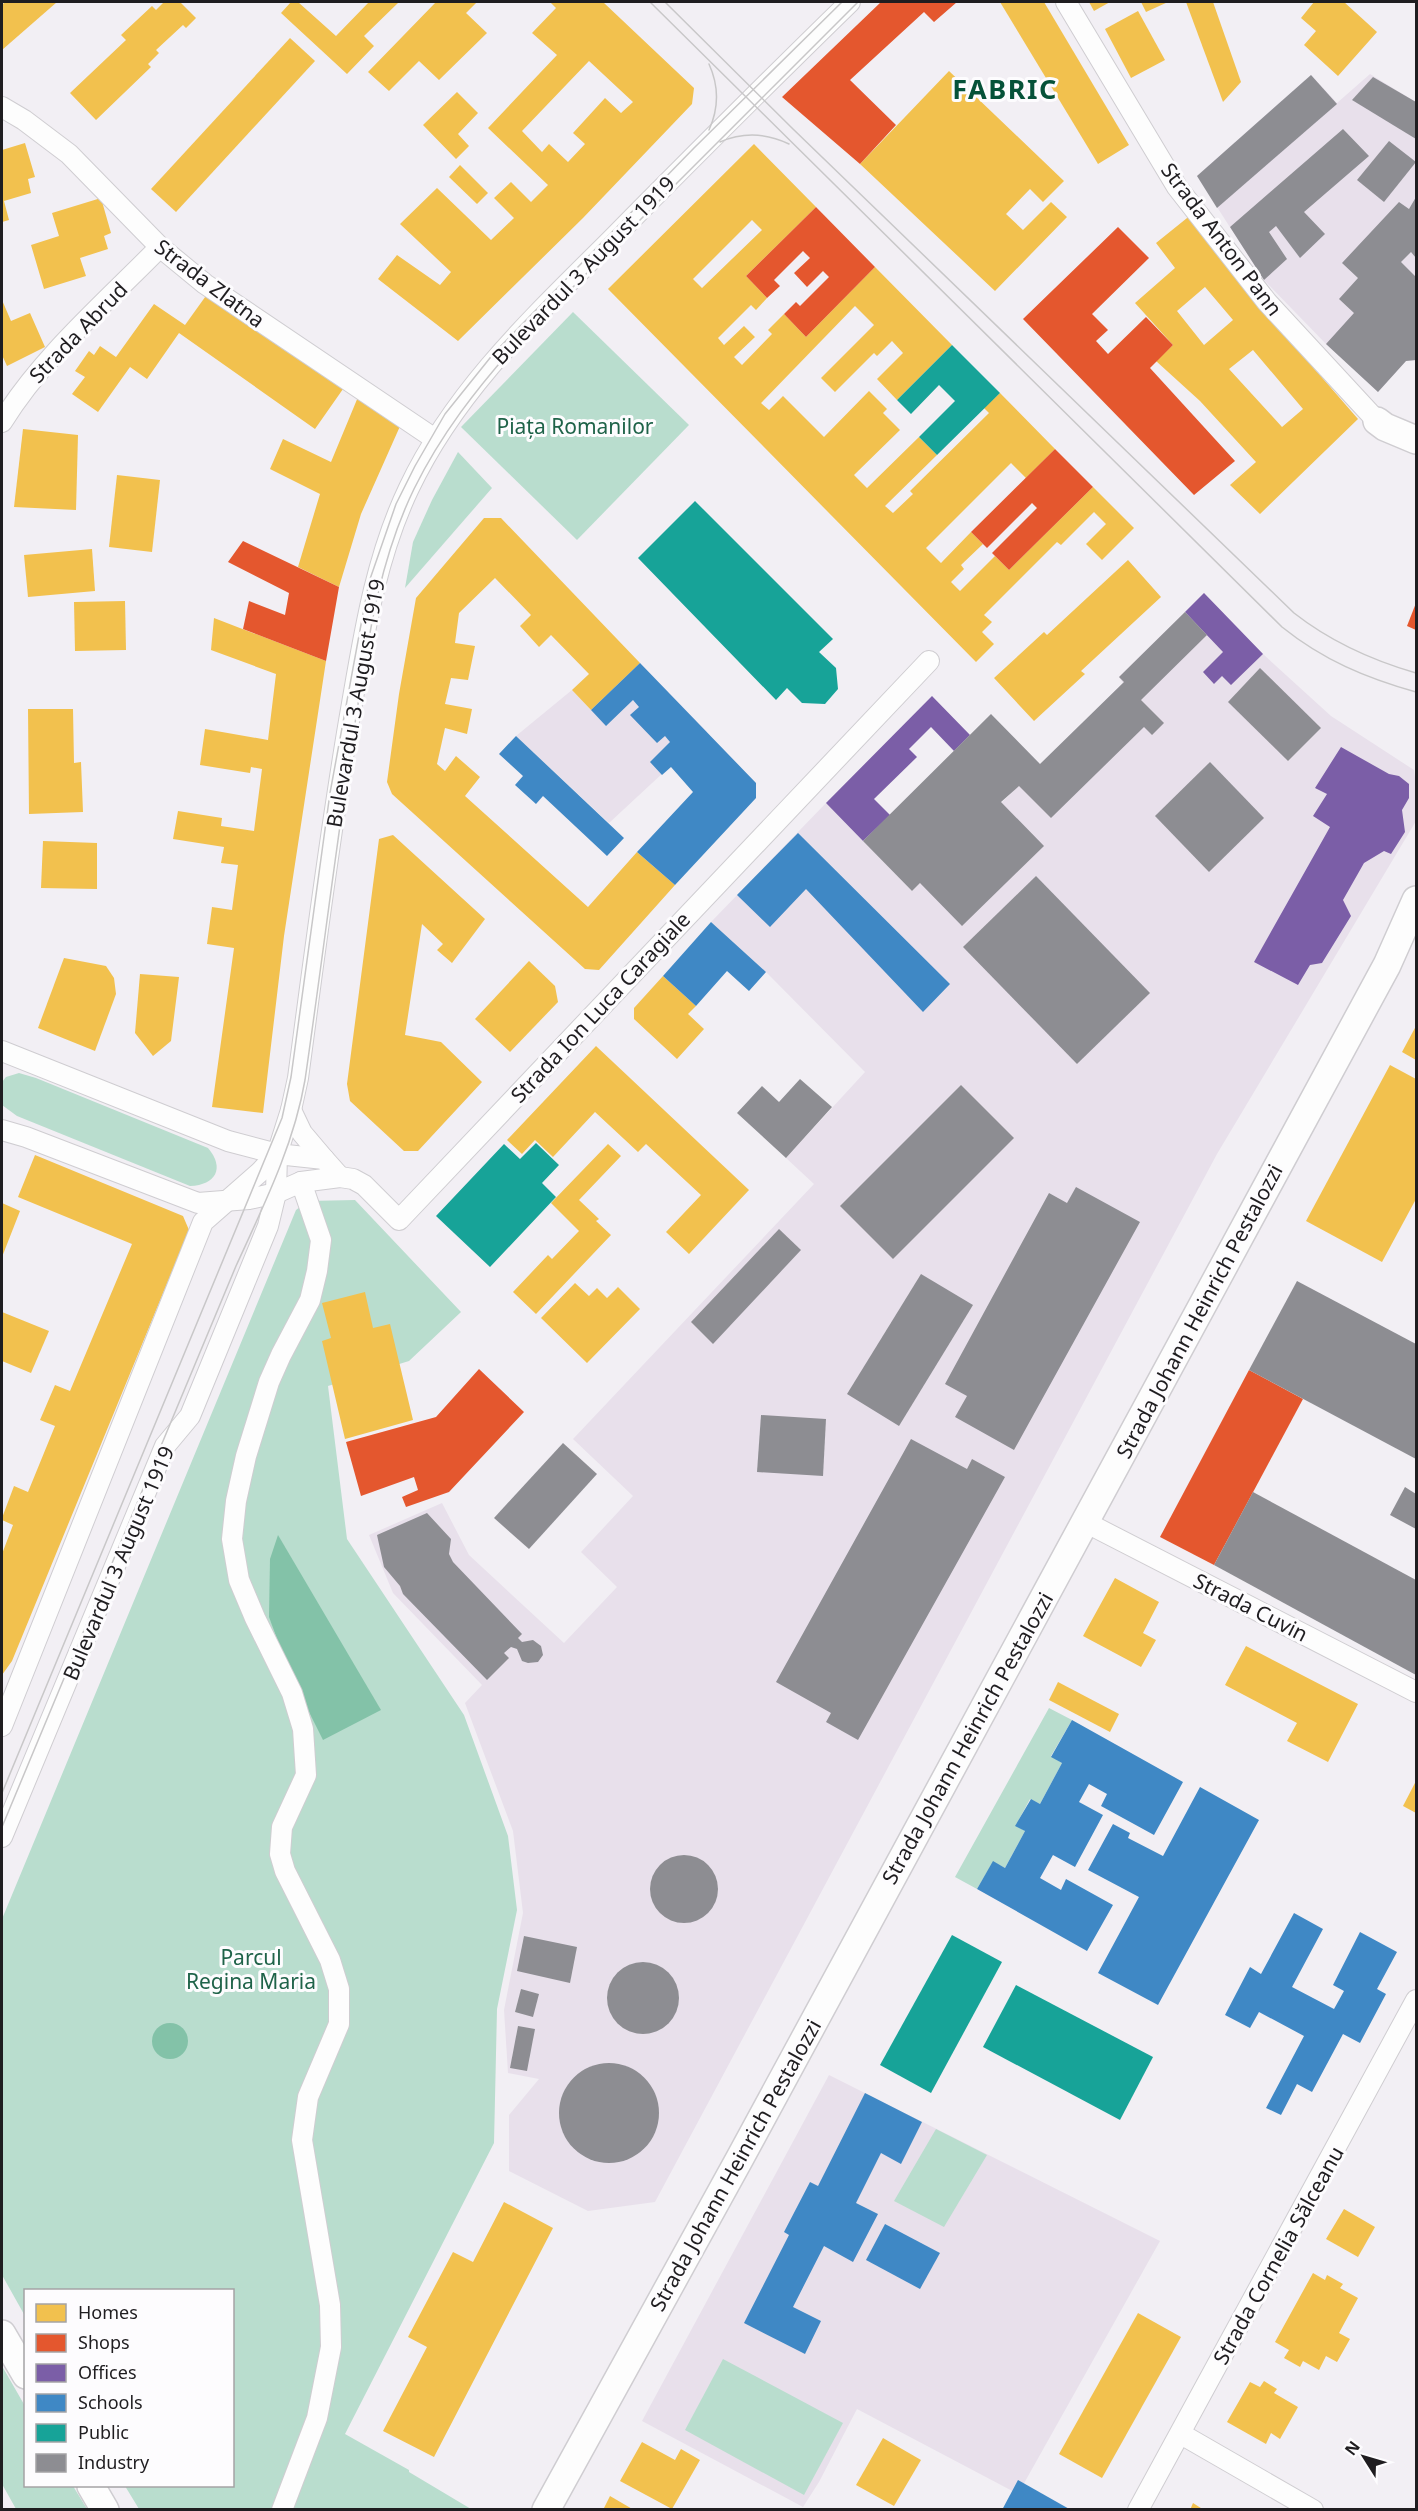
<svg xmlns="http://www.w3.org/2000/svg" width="1418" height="2511" font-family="'Noto Sans',sans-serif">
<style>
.built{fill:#e8e0eb}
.green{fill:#b9ddce}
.water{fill:#83c2a8}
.homes{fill:#f2c14e;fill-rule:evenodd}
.shops{fill:#e4572e}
.offices{fill:#7b5ea7}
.schools{fill:#3f88c5}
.public{fill:#17a398}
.industry{fill:#8d8d92}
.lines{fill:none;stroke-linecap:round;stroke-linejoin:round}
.street-casing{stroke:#cfcdd1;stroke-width:22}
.secondary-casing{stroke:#cfcdd1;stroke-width:30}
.street{stroke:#fdfdfd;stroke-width:20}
.secondary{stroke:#fdfdfd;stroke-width:27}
.tram{stroke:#c8c7c8;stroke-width:1.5}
.labels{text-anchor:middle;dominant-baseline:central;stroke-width:6;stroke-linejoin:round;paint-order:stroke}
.street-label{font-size:21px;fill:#1f1d20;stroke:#fdfcfe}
.park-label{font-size:21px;fill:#1f6349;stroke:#fdfcfe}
.district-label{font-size:27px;font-weight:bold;letter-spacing:1.5px;fill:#065239;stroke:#fdfcfe}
</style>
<rect width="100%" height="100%" fill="#f2eff4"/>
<g class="built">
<path d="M1370,74L1416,102V360L1406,361L1378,392L1326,344L1264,280L1197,176L1311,75L1337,103Z"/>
<path d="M1204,593L1263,654L1331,716L1414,770L1416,786V821L1217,1154L655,2202L588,2211L509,2171V2115L539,2079L508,2073L504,2010L523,1913L513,1831L465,1703L482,1685L393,1593L369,1535L442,1503L469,1555L564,1643L617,1587L581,1552L633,1496L573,1439L814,1184L786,1158L865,1072L766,972L711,922L826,803L912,891L1123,683L1119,677Z"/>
<path d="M640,663L707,732L609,823L516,736L572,690L591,710Z"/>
<path d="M829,2075L1160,2241L1018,2494L857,2409L819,2482L803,2507L642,2421Z"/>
</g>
<g class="green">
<path d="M573,312L689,425L577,540L461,427Z"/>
<path d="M458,452L492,488L405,588L413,542L432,500Z"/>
<path d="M19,1073L36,1078L208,1148C225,1168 216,1185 190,1186L17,1116L2,1105V1082L6,1077Z"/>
<path d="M355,1200L461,1312L409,1361L328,1386L347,1539L464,1715L508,1836L517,1910L497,2009L494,2143L345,2434L409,2470V2472L471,2509H139L125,2486H232V2290H26L25,2316L2,2275V1919L296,1210L308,1201Z"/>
<path d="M1049,1708L1072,1720L1051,1756L1062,1763L1040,1804L1030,1799L1016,1825L1025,1831L1005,1868L993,1862L977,1889L955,1877Z"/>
<path d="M936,2129L987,2155L944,2227L894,2201Z"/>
<path d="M723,2359L843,2423L804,2495L685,2430Z"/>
<path d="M2,2366L25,2406L26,2486H73L87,2509H16L2,2484Z"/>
</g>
<g class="water">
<path d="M278,1535L381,1710L323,1740L290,1674L269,1617L270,1559Z"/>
<circle cx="170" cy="2041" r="18"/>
</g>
<g class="homes">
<path d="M5,2H57L2,50V5Z"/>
<path d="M164,2H180L196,18L186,28L183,25L156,50L159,53L148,64L151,67L96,120L70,93L126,40L121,35L152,6L156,10Z"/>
<path d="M291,2H298L336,36L369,2H399L364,36L374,46L347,74L281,13Z"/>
<path d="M436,2H477L466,13L487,33L439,80L419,61L389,91L368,72Z"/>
<path d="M550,2H603L694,88L692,104L583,218L458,341L378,279L397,255L440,285L451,272L400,224L437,188L491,240L514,218L494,198L511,182L531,202L548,185L488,128L557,55L532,33L556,8ZM589,61L633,102L621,113L605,98L573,133L585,144L568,162L549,144L542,152L522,131Z"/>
<path d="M1000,2H1044L1129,145L1098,164Z"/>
<path d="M1089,2H1110L1094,11Z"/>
<path d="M1141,2H1168L1146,12Z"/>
<path d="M1186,2H1213L1241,82L1223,102Z"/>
<path d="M1314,2H1344L1377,32L1338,76L1304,45L1316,31L1301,18Z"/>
<path d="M1138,11L1165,60L1131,78L1105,29Z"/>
<path d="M290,38L315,61L176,212L151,189Z"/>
<path d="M949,71L1064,181L1043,202L1030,189L1006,214L1023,230L1051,202L1067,217L995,291L860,164Z"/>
<path d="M457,92L478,113L458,134L469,146L456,159L423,125Z"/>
<path d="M25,143L35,177L28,179L31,193L4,201L9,220L2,222V150Z"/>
<path d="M754,144L816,207L746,276L767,298L756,310L751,305L718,338L724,345L744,326L755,337L734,357L742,365L772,334L768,330L784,314L806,337L875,267L952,345L897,400L877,379L903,353L892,341L877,356L874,353L835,392L821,378L874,325L855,306L761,403L769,410L783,396L824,437L869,391L887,409L883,413L900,430L854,475L867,488L919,437L937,455L885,506L893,513L913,494L910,491L989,413L984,408L1000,393L1055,449L1026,478L1011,463L926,548L941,563L971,532L983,544L961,565L964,569L951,582L960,591L995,556L1009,570L1093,487L1134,528L1102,560L1086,544L1106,524L1094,512L1061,545L1057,542L984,615L992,622L982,632L994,644L976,662L608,289ZM752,220L762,230L702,288L693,279Z"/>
<path d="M460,165L488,193L477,204L449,177Z"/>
<path d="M101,198L111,233L104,236L108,249L80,258L86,276L44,289L31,245L59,236L52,213Z"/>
<path d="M1192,214L1279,328L1358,419L1260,514L1230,485L1256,462L1200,401L1156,361L1173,345L1135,303L1175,268L1156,243ZM1205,287L1233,320L1204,345L1177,311ZM1253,350L1303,409L1282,427L1229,369Z"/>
<path d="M208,293L343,389L315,429L179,333L147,379L130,367L98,412L72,394L85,377L75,371L89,351L94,355L100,346L116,357L154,304L185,325Z"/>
<path d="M2,300L11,321L30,313L45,347L7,366L2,355Z"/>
<path d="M358,397L401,424L361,514L339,587L298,567L320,494L270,469L283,439L331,462Z"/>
<path d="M23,429L78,435L76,510L14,507Z"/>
<path d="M117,475L160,480L152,552L109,547Z"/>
<path d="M484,518H501L640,663L591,710L572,690L589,674L551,635L539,647L520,626L531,615L495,578L459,613L455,643L475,646L468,680L451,678L445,704L472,709L467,734L445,728L437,764L445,771L456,756L480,777L465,796L588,907L637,852L675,885L599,970L585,969L392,794L387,782L399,694L416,598Z"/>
<path d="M92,549L95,591L28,597L24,555Z"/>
<path d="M1128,560L1161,597L1081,671L1085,674L1034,721L994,678L1044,632L1047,635Z"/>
<path d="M125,601L126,650L75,651L74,602Z"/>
<path d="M214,618L326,661L284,936L263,1113L212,1107L234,948L207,944L212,907L232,910L238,865L221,863L224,847L173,839L178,811L222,818L221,826L254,831L262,769L251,767L250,773L200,765L205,729L268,740L276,674L211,650Z"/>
<path d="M28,709H73L74,763L81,762L83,812L29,814Z"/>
<path d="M393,835L485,919L452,963L437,950L443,944L422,924L405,1035L441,1042L482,1082L418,1151H404L350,1101L347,1084L379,839Z"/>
<path d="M43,841L97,843V889L41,888Z"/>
<path d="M64,958L106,966L114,978L116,994L95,1051L38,1028Z"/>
<path d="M529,961L555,986L558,1002L510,1052L475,1019Z"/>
<path d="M140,974L179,977L171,1041L153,1056L135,1033Z"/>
<path d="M663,976L696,1006L688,1014L704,1029L677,1059L634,1019V1008Z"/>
<path d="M1416,1026V1060L1402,1052Z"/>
<path d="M596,1046L749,1190L689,1254L666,1232L701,1195L646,1144L638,1152L595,1112L553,1157L535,1140L522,1154L507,1140Z"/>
<path d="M1390,1065L1416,1079V1199L1382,1262L1306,1221Z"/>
<path d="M608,1144L621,1156L579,1200L599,1219L596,1221L611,1235L536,1314L513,1292L548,1255L552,1259L579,1231L551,1203Z"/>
<path d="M35,1155L183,1216L189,1230L12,1661L2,1675V1554L13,1525L2,1520V1518L14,1486L28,1492L55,1426L40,1420L55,1385L70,1391L132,1244L18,1197Z"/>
<path d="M2,1203L20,1211L2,1257Z"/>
<path d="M575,1283L589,1296L597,1288L607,1298L618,1287L640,1309L587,1363L541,1318Z"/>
<path d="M365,1292L373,1328L390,1324L413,1420L345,1439L322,1341L331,1338L322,1303Z"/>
<path d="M2,1312L49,1331L31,1373L2,1361Z"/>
<path d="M1115,1578L1159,1602L1143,1633L1156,1640L1141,1667L1083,1636Z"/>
<path d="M1246,1646L1358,1704L1328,1762L1287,1741L1297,1723L1225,1685Z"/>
<path d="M1058,1682L1119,1714L1110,1732L1049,1700Z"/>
<path d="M1416,1781V1813L1403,1806Z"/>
<path d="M504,2202L553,2228L434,2457L383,2431L427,2347L408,2337L453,2252L473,2262Z"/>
<path d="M1344,2209L1375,2227L1358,2257L1326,2239Z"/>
<path d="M1313,2273L1325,2280L1327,2275L1343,2284L1340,2288L1358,2298L1339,2333L1350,2339L1337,2362L1326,2356L1319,2370L1303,2361L1300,2367L1284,2358L1289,2350L1275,2342Z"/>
<path d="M1138,2313L1181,2337L1102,2478L1059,2454Z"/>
<path d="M1264,2381L1277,2389L1274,2393L1298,2407L1280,2439L1271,2433L1266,2444L1227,2422L1250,2382L1260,2387Z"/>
<path d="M883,2438L921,2460L894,2506L856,2485Z"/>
<path d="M642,2442L675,2460L681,2449L700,2460L672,2509L620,2481Z"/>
<path d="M610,2496L634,2510H603Z"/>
<path d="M1193,2503L1204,2510H1190Z"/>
</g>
<g class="shops">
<path d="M881,2H957L934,22L924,12L850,80L896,125L860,164L782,97Z"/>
<path d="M816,207L875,267L806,337L784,314L796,302L800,306L829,277L823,271L807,287L794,273L810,258L803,251L774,280L780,286L767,298L746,276Z"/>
<path d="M1118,227L1149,258L1092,314L1108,330L1096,341L1108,354L1146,317L1173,345L1150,368L1235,461L1194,495L1023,319Z"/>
<path d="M1055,449L1093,487L1009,570L992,553L1037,508L1032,503L987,548L971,532Z"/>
<path d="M243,541L339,587L326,661L243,629L249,601L285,615L289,593L228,562Z"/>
<path d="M1416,603V630L1407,626Z"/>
<path d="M479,1369L524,1412L449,1492L406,1507L402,1497L418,1490L414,1477L361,1496L346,1442L436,1417Z"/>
<path d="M1249,1370L1303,1399L1214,1565L1160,1537Z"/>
</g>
<g class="offices">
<path d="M1204,593L1263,654L1231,685L1222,676L1214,684L1203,672L1223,652L1185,612Z"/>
<path d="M932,696L970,735L954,751L931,727L909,749L917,757L874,799L890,815L863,841L826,803Z"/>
<path d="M1341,747L1389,774L1399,776L1409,784V798L1402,810L1405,832L1391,854L1384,851L1364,863L1343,900L1351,916L1322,963L1310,965L1298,985L1254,962L1330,827L1313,816L1327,794L1315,788Z"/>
</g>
<g class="schools">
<path d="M640,663L756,783V798L675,885L637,852L693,792L671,767L662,775L650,762L670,742L665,736L657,743L630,715L639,707L633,700L606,726L591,710Z"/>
<path d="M516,736L624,838L607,856L543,796L536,804L515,785L523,776L499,754Z"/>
<path d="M798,833L950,984L923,1012L806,889L770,927L737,895Z"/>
<path d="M711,922L766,972L749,991L727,971L696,1006L663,976Z"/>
<path d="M1072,1720L1183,1782L1154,1835L1101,1806L1107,1794L1089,1784L1079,1802L1103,1815L1075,1867L1053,1855L1040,1878L1061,1890L1066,1879L1113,1905L1087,1951L977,1889L993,1861L1005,1868L1025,1831L1015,1826L1031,1799L1040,1804L1062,1763L1051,1757Z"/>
<path d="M1200,1787L1259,1820L1158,2005L1098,1973L1139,1897L1088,1870L1113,1824L1130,1833L1128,1838L1163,1856Z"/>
<path d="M1294,1913L1323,1929L1292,1987L1334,2009L1344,1991L1333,1985L1360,1932L1397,1952L1377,1989L1386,1994L1360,2043L1343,2034L1312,2092L1297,2084L1281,2115L1266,2108L1304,2036L1259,2012L1250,2028L1225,2015L1250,1967L1261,1974Z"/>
<path d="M865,2093L922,2122L901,2164L881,2153L856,2203L878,2214L853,2262L824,2246L793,2307L821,2321L805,2354L744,2323L789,2235L784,2232L810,2182L818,2186Z"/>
<path d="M885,2224L940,2253L920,2289L866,2260Z"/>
<path d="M1018,2480L1071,2510H1002Z"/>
</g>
<g class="public">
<path d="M952,345L1000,393L937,455L919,437L955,401L939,385L911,414L897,400Z"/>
<path d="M695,501L833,639L819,652L836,668L838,689L825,704L802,703L787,688L776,700L638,558Z"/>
<path d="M536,1143L559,1165L542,1183L556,1197L490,1267L436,1216L504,1144L520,1159Z"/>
<path d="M952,1935L1002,1962L931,2093L880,2065Z"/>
<path d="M1016,1985L1153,2057L1120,2120L983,2047Z"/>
</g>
<g class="industry">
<path d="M1311,75L1337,104L1217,208L1197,176Z"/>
<path d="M1373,77L1416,102V139L1352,100Z"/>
<path d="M1343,129L1369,156L1304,212L1325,234L1300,258L1276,226L1269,232L1287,259L1264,280L1230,227Z"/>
<path d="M1389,141L1416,162L1384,202L1357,180Z"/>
<path d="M1416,197V258L1411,252L1401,262L1416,277V360L1406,361L1378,392L1326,344L1354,313L1339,299L1358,278L1342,263L1399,202L1409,209Z"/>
<path d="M1185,612L1207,635L1141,700L1164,723L1152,735L1144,727L1051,818L1019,786L1001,802L1044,846L962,926L920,883L912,891L863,841L991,714L1040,764L1124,682L1119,677Z"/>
<path d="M1260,668L1321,728L1288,761L1228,702Z"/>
<path d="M1210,762L1264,818L1209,872L1155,816Z"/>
<path d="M1036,876L1150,993L1077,1064L963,947Z"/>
<path d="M800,1079L832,1107L786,1158L737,1113L762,1086L779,1102Z"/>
<path d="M961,1085L1014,1138L893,1259L840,1206Z"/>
<path d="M1076,1187L1140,1222L1014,1450L955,1417L967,1396L945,1384L1049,1193L1067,1203Z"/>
<path d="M779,1229L801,1250L713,1344L691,1322Z"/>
<path d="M921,1274L973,1305L899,1426L847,1394Z"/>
<path d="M1297,1281L1416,1344V1459L1249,1370Z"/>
<path d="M761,1415L826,1419L823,1476L757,1472Z"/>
<path d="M911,1439L967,1469L972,1459L1005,1477L858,1740L826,1722L831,1713L776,1682Z"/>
<path d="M563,1443L597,1474L529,1549L494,1518Z"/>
<path d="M1405,1487L1416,1494V1529L1390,1515Z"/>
<path d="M1253,1492L1416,1580V1675L1214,1565Z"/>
<path d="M427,1513L451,1539L449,1554L453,1562L522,1634L518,1638L522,1642L533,1640L541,1646L543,1655L538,1662L528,1663L522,1661L517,1649L511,1647L504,1653L509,1658L487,1680L403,1594L400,1586L384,1567L377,1535Z"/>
<circle cx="684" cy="1889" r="34"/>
<path d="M524,1936L577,1947L570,1983L517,1971Z"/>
<circle cx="643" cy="1998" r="36"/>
<path d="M521,1989L539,1994L533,2017L515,2012Z"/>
<path d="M518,2026L535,2029L527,2071L510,2068Z"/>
<circle cx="609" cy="2113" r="50"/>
</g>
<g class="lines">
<g class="street-casing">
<g id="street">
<path d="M1066,2L1177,187L1267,302L1377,421"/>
<path d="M2,107L24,120L69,154L160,247L205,284L435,439"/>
<path d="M2,422C43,356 105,303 160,247"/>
<path d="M2,1051L228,1141L277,1154L324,1159L340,1177"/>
<path d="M291,1110L302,1133L324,1159"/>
<path d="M2,1130L26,1137L198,1203L249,1199L276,1193L301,1182L340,1177L353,1179L364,1185L399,1220L929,661"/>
<path d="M1085,1522L1416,1692"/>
<path d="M2,1726L203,1222L260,1172L277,1154"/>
<path d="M2,1837L165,1446L190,1416L268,1226L276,1193L277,1154L291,1110L298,1078C314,959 329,839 349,721C363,641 374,561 409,488C456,389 536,315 612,239C691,159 770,80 850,2"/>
<path d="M1181,2434L1313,2510"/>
<path d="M282,2510L317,2418L331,2347L330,2305L302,2140L308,2097L339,2024V1989L330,1960L285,1871L280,1854L282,1827L306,1775L303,1729L292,1693L255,1618L239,1580L232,1539L236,1501L246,1456L269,1382L281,1355L310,1300L317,1271L321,1240L301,1182"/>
<path d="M1138,2510L1416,2000"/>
</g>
</g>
<g class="secondary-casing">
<g id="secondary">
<path d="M1377,421L1385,427L1416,440"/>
<path d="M2,2334L26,2375"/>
<path d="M91,2486L105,2510"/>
<path d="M546,2510L740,2158L1387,965L1416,900"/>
</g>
</g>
<use href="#street" class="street"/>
<use href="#secondary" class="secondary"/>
<g class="tram">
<path d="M650,2L1282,627C1323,660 1366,678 1416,692"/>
<path d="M665,2L793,129L1294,613C1331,642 1371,660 1416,673"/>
<path d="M709,64C719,86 719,108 709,130"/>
<path d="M720,142C743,132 766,133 789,144"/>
<path d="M2,1793L282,1118L291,1077L330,793L365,603L369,582L396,504L415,466L445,414L494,353L694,148L842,2"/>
<path d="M2,1827L236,1266C263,1207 294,1145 305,1080C322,963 336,846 354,730C367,648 377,565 414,489C441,434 477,388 518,342L858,2"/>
</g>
</g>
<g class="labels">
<g class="street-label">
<text transform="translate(1222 239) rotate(53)">Strada Anton Pann</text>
<text transform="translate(583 270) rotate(-46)">Bulevardul 3 August 1919</text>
<text transform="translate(210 283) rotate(37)">Strada Zlatna</text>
<text transform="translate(78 332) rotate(-46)">Strada Abrud</text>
<text transform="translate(355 703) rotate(-80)">Bulevardul 3 August 1919</text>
<text transform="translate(600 1007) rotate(-47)">Strada Ion Luca Caragiale</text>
<text transform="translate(1199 1311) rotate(-62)">Strada Johann Heinrich Pestalozzi</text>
<text transform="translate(118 1563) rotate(-67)">Bulevardul 3 August 1919</text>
<text transform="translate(1251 1607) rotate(27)">Strada Cuvin</text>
<text transform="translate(967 1738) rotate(-61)">Strada Johann Heinrich Pestalozzi</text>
<text transform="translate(735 2165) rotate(-61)">Strada Johann Heinrich Pestalozzi</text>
<text transform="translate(1278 2255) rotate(-61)">Strada Cornelia Sălceanu</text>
</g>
<g class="park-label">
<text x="575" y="426">Piața Romanilor</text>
<text x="251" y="1957">Parcul<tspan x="251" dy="24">Regina Maria</tspan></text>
</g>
<g class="district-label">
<text x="1005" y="88">FABRIC</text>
</g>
</g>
<rect width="1418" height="2511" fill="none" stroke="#1f1d20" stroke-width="6"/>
<rect x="24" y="2289" width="210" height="198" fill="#fdfcfe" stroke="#a4a3a5" stroke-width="1.5"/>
<rect x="36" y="2304" width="30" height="18" fill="#f2c14e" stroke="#a4a3a5" stroke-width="1.5"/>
<text x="78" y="2319" font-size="18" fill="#1f1d20">Homes</text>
<rect x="36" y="2334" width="30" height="18" fill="#e4572e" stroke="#a4a3a5" stroke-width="1.5"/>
<text x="78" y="2349" font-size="18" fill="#1f1d20">Shops</text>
<rect x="36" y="2364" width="30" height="18" fill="#7b5ea7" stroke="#a4a3a5" stroke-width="1.5"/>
<text x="78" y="2379" font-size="18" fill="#1f1d20">Offices</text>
<rect x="36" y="2394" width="30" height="18" fill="#3f88c5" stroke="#a4a3a5" stroke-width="1.5"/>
<text x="78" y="2409" font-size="18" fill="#1f1d20">Schools</text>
<rect x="36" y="2424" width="30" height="18" fill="#17a398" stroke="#a4a3a5" stroke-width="1.5"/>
<text x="78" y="2439" font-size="18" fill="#1f1d20">Public</text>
<rect x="36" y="2454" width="30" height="18" fill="#8d8d92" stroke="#a4a3a5" stroke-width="1.5"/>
<text x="78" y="2469" font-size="18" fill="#1f1d20">Industry</text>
<g transform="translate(1364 2457) rotate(307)" stroke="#fdfcfe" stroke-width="4.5" paint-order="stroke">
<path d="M0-4.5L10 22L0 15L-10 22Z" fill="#1f1d20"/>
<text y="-9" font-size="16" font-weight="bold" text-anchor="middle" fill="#1f1d20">N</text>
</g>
</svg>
